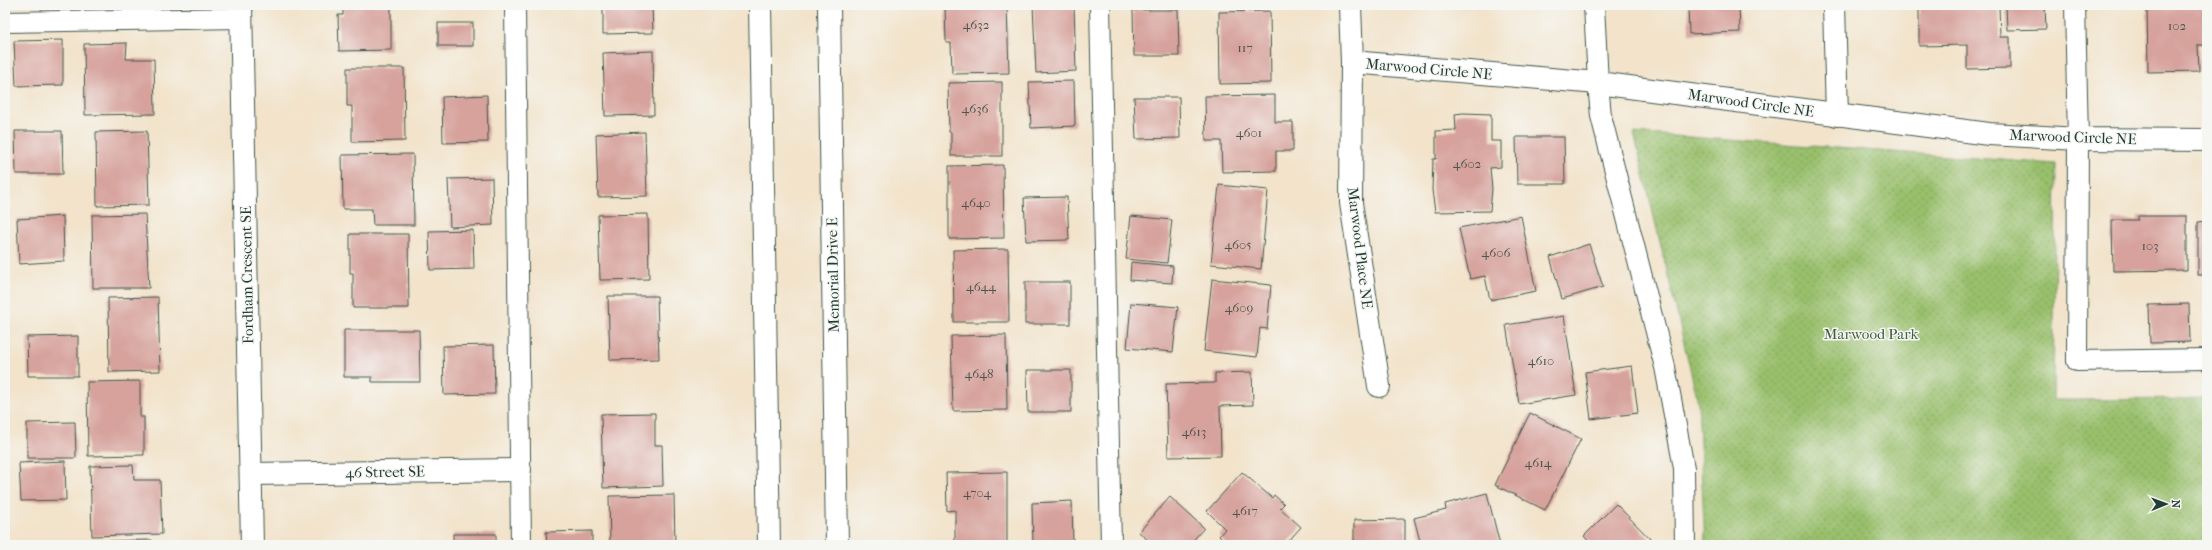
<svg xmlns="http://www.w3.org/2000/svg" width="2212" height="550" font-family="'IM FELL French Canon',serif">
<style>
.park{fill:url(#park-dots);stroke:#5c7e50}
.building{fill:#d7a29c}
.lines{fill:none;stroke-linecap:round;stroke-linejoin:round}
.service-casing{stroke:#3f564a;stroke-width:22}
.minor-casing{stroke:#3f564a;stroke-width:24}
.secondary-casing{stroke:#3f564a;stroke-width:24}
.service{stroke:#fff;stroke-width:20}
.minor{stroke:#fff;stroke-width:22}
.secondary{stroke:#fff;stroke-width:22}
.labels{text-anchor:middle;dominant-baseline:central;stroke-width:3;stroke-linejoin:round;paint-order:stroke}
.number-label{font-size:13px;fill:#4d564e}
.street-label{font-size:15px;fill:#1f3d34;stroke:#f6f6f2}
.park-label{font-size:15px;fill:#3e5e42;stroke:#f6f6f2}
</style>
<defs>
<pattern id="park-dots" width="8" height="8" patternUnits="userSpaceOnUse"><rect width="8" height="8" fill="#99c06c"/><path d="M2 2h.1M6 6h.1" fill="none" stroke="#7c9d5a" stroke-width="1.8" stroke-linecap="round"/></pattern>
</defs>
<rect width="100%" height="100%" fill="#f6f6f2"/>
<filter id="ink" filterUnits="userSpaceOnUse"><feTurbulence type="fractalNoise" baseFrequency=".025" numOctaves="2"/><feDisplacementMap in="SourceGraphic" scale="8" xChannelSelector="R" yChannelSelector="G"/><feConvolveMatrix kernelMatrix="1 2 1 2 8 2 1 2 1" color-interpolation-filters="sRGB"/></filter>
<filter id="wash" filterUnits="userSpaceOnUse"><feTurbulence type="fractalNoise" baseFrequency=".012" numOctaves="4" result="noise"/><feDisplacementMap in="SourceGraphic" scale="16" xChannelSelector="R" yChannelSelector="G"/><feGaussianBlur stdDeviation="0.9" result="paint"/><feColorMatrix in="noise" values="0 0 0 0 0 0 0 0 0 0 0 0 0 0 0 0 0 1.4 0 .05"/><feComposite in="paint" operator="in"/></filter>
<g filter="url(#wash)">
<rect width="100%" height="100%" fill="#f2e3ca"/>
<path class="park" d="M1634,133L2056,164L2053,400L2207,399V545H1705L1698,402Z"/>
<g id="blocks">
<g class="building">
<path d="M343,5H391V50L339,51L338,15H343Z"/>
<path d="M603,5H652L653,33L603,34Z"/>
<path d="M945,5H1007L1009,73L952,74L951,43H946Z"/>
<path d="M1033,5H1074L1076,71L1036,73Z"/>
<path d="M1440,5H1501V6L1440,7Z"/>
<rect x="1617" y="5" width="45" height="2"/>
<path d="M1688,5H1739L1740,32L1689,34Z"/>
<path d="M1919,5H1999L2000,37H2010V68L1967,69V45L1919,46Z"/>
<path d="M2006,5H2045L2046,29L2007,30Z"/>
<path d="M2147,5H2207V45H2198L2199,71L2148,72Z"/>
<path d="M1133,10H1178L1179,56H1134Z"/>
<path d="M1270,11L1271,83L1220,84L1219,12Z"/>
<rect x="438" y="23" width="35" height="23"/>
<path d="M63,40V85L16,86L14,41Z"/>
<path d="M127,43L126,59H154L155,114L85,115L84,44Z"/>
<path d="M653,51L654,115L605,116L603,53Z"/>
<path d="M347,68H404L405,141L352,142V106H347Z"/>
<path d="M1074,81L1075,126L1031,128L1029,82Z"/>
<path d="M1002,82V156H951V132H949L948,83Z"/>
<path d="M487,95L488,142L443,143L442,97Z"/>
<path d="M1275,95V122H1293V151H1276V171L1222,172L1221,141H1206L1205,96Z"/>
<path d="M1134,97H1179L1180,138L1136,139Z"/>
<path d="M1463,113L1491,114V141H1501V167L1490,168L1492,189L1490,211L1435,212L1432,190L1433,159H1436V131L1456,130L1455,114Z"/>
<path d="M15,131H62L63,174H16Z"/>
<path d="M147,131L149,205L97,206L96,132Z"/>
<path d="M645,132L647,196L598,197L596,134Z"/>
<path d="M1516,137H1564L1565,184H1517Z"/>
<path d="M413,154L414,225H373L372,209H343L342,155Z"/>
<path d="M1003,165L1004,238L949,239V166Z"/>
<path d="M492,178L493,225L450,227L448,179Z"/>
<path d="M1219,185L1268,190L1261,269L1211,264Z"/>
<path d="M1067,197L1069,240L1026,241L1024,198Z"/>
<path d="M145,214L149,288H93L92,215Z"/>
<path d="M648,214L649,279L600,280L598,215Z"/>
<path d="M63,216L64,261L19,264L17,219Z"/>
<path d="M1131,216L1172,220L1167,263L1126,259Z"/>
<path d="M1521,216L1536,291L1490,300L1485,276L1470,279L1459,228Z"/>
<path d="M2138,216H2187V270L2113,271L2112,220H2138Z"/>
<path d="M2207,221V275H2198V222Z"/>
<path d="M473,230L474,269L430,270L429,231Z"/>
<path d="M350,234H408L409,308H353V273H350Z"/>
<path d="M1589,244L1603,287L1562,299L1550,257Z"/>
<path d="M1008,249L1009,322H954L953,250Z"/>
<path d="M1131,262L1173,266L1172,283L1130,280Z"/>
<path d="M1212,279L1271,285L1267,329L1260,328L1257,357L1204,351Z"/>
<rect x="1025" y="282" width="45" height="42"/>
<path d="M608,296H657L659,359L610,360Z"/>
<path d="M158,297L160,371L109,372L108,298Z"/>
<path d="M1131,303L1178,307L1173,352L1127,348Z"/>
<path d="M2189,304L2190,342L2150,343L2149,305Z"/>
<path d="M1564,316L1576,395L1519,404L1506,325Z"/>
<path d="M344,330H419L420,382H372V377H344Z"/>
<path d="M1006,335L1007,410L953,411L951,336Z"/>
<path d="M78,336V376H28L27,337Z"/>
<path d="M494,345L495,394L444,395L443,346Z"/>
<path d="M1632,366L1638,413L1591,419L1585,372Z"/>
<path d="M1027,370H1071V412H1028Z"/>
<path d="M1252,372L1253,405L1220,406L1221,456L1168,457L1166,384L1215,383V373Z"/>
<path d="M140,381V417H144V455L88,456L87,382Z"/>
<path d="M655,413V445H662L663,486L603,488L601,414Z"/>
<path d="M1530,413L1581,439L1545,510L1495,485Z"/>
<path d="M75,422L76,458H27V423Z"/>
<path d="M65,461L66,500L21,501L19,463Z"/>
<path d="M133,465L134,480H160L162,534L92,536L90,466Z"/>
<path d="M1007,472V545H955V510L947,511L946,473Z"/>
<path d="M1242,472L1272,498L1274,495L1284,504L1280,508L1301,527L1285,545H1228L1219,536L1225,529L1207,511Z"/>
<path d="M1487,493L1500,545H1421L1414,518L1446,510L1445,504Z"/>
<path d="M674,495L675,544L610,545L609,496Z"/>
<path d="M1170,497L1204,528L1189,545H1153L1139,532Z"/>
<path d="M1072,501L1073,545H1033L1032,503Z"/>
<path d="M1616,504L1652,541L1648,545H1592L1584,536Z"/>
<path d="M1405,519V545H1354V520Z"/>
<path d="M592,531V545H547L546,532Z"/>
<rect x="453" y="534" width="43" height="11"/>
<path d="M152,540V545H99V541Z"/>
</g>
</g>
</g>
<g filter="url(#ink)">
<use href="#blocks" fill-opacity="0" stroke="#3f564a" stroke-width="1"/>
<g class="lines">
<g class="service-casing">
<g id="service">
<path d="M515,5L521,545"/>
<path d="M1100,5L1111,545"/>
<path d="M1594,5L1598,83L1601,116L1665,367L1684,468L1685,545"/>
<path d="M2075,5L2078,139L2077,361L2207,359"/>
<path d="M5,22L241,18"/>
</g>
</g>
<g class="minor-casing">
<g id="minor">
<path d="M241,5L252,545"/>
<path d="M1350,5L1352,62L1598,83L1989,134L2078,139L2207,140"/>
<path d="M1834,5L1837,115"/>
<path d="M1352,62L1351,203L1379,386"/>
<path d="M251,474L520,470"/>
</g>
</g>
<g class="secondary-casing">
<g id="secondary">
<path d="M760,5L769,545"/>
<path d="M829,5L837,545"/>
</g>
</g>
<use href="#service" class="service"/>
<use href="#minor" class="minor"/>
<use href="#secondary" class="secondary"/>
</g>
</g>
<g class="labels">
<g class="number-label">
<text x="976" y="24">4632</text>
<text x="2177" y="25">102</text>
<text x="1245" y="47">117</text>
<text x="975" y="108">4636</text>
<text x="1249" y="132">4601</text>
<text x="1467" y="163">4602</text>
<text x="976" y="202">4640</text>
<text x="1238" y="244">4605</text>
<text x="2150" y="245">103</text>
<text x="1496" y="252">4606</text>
<text x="981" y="286">4644</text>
<text x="1239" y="307">4609</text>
<text x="1541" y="360">4610</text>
<text x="979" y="373">4648</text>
<text x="1194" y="431">4613</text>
<text x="1538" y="462">4614</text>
<text x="977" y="492">4704</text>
<text x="1245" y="510">4617</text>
</g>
<g class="street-label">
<text transform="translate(1429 69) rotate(5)">Marwood Circle NE</text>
<text transform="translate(1751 103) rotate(8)">Marwood Circle NE</text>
<text transform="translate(2073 137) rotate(2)">Marwood Circle NE</text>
<text transform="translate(1360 248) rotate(83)">Marwood Place NE</text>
<text transform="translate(247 275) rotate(-91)">Fordham Crescent SE</text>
<text transform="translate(833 275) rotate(-91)">Memorial Drive E</text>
<text transform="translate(385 472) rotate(-1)">46 Street SE</text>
</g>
<g class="park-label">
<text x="1871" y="334">Marwood Park</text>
</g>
</g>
<rect width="2212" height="550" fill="none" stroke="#f6f6f2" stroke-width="20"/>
<g transform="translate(2166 504) rotate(89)" stroke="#f6f6f2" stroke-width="3" paint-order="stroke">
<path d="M0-3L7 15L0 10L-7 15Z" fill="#1f3d34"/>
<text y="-6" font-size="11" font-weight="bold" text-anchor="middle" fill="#1f3d34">N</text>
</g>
</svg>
